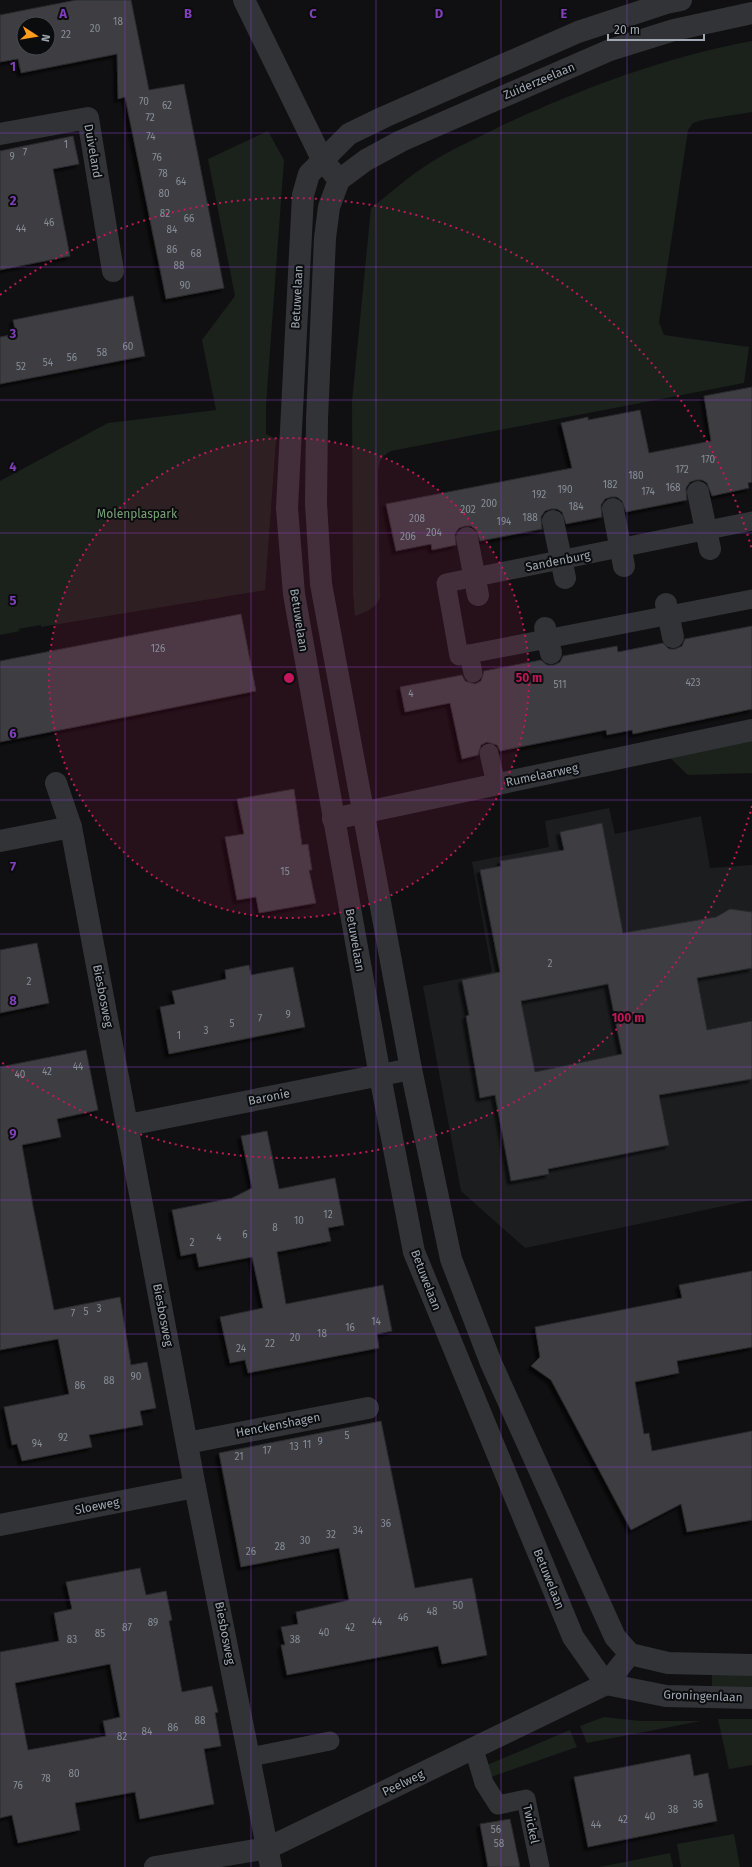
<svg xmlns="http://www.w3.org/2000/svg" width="752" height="1867" font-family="'Fira Sans',sans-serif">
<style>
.built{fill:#1c1d1f}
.green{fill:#1a221b}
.building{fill:#3c3e42;stroke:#2a2a2e;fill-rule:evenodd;filter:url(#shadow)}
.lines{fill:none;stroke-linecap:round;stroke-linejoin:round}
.service{stroke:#313337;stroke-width:19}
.minor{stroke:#313337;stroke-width:22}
.tertiary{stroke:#313337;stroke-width:22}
.pedestrian-bridge{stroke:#313337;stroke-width:22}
.grid{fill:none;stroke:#813fbd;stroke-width:1;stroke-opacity:0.55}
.ring{fill:none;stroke:#c2185b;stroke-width:2;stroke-dasharray:2 4}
.labels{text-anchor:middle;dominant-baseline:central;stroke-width:4;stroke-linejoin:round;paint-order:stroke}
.number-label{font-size:10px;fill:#878e98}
.street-label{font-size:12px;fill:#a0a8b4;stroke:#0b0c0d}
.park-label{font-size:12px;fill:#77a175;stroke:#0b0c0d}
.grid-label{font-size:13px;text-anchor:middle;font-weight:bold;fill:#813fbd;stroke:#0b0c0d;stroke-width:4;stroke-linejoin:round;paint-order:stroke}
.centre{fill:#c2185b;stroke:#0b0c0d;stroke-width:2}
.ring-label{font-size:12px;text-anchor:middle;font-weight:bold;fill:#c2185b;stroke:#0b0c0d;stroke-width:4;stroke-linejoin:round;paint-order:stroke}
</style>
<defs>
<filter id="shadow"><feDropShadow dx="-3.5" dy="3.5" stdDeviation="1" flood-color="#0009"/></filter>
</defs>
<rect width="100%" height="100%" fill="#101012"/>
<path class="built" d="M609,808L615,834L701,816L710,868L752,865V1200L525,1248L461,1191L423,986L492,972L472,862L549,847L545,821Z"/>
<g class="green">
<path d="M752,41V112L702,120L693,123L688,130L659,322L664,335L749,347L744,383L391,451C380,457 379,462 378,473L380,598C375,609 365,612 355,616L353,593L352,402L371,208C387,196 402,182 418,171C443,153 473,140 501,126C580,89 665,57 752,41Z"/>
<path d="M268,131L284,160L266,405V434L276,439L265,590L41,627V625L18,629L20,631L0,635V481L108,423L216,410L202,340L235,296L208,159Z"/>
<path d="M752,740V773L688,775L667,755Z"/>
<path d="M752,1673V1688L712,1689V1674Z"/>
<path d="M604,1717L641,1721H701L587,1743L580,1726Z"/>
<path d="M718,1719H752V1765L729,1769Z"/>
<path d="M570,1730L577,1747L491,1777L487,1765Z"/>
<path d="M734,1834L740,1867H681L677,1844Z"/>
<path d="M670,1853L673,1867H599Z"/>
</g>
<g class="building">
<path d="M76,0H131L149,90L184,84L224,288L166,299L125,97L118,99L117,54L21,73L18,59L0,62V15ZM24,24H48V48H24Z"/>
<path d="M73,136L79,164L53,169L70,256L0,270V151Z"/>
<path d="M133,296L145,356L0,384V337L16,334L13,320Z"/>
<path d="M752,387V482L748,483L749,488L712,496L707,483L702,480H696L690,482L686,488L687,500L626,512L622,501L617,497H611L605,499L601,505L602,517L566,524L562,512L557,509H551L545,511L541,517L542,529L480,541L476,530L471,526H465L459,528L455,534L456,545L432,550L431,544L396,551L386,504L572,468L561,423L588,417V420L640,410L649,453L711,441L704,396Z"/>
<path d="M241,614L256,691L0,742V661Z"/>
<path d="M752,626V709L633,734L632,730L607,735L606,730L500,751L497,745L487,742L481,745L478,755L462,759L450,703L405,712L400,687L462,675L465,681L475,684L481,681L484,671L541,660L547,665H554L560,662L563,656L617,646L618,652L663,643L669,649H675L682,646L685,639Z"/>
<path d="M294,789L302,845L308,844L312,870H309L316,903L259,913L256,897L237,900L225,837L244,834L237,799Z"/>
<path d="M602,823L623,933L716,917L730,909L752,912V968L697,978L707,1030L752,1021V1079L659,1095L669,1145L548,1169L549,1174L511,1181L495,1095L480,1098L466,1016L469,1015L462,980L500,972L480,870L501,866L500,861L564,850L560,832ZM608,984L622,1054L535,1072L521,1001Z"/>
<path d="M37,943L49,1003L0,1013V950Z"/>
<path d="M249,965L251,975L293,967L305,1027L169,1054L160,1007L175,1004L172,991L226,979L225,970Z"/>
<path d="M86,1050L98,1110L57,1119L61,1137L22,1145L33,1206L54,1310L120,1297L131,1365L147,1362L156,1408L140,1411L143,1425L89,1435L92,1447L22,1461L17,1444L12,1445L4,1407L69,1394L58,1339L0,1350V1067Z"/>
<path d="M267,1131L279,1189L335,1178L344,1225L328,1228L331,1241L277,1252L286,1304L383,1285L392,1331L377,1334L379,1348L248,1373L245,1360L230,1363L220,1317L263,1308L252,1257L199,1267L196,1253L181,1256L172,1210L232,1198L252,1188L241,1136Z"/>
<path d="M752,1271V1347L677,1361L679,1373L635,1382L644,1434L649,1433L652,1451L752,1431V1520L687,1532L681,1504L631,1530L551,1380L531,1366L540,1357L535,1327L682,1298L679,1285Z"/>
<path d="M381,1421L415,1588L472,1578L487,1655L442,1664L438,1646L287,1675L281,1645H285L281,1627L298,1624L296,1612L349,1600L339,1548L241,1567L219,1453Z"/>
<path d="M140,1568L146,1595L166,1591L172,1620L169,1621L182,1692L212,1686L218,1712L215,1713L221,1746L204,1749L214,1804L140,1819L135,1792L75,1803L80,1830L18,1843L12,1815L0,1818V1652L59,1641L54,1613L72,1609L66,1582ZM110,1664L120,1717L103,1721L106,1736L28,1750L15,1683Z"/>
<path d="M690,1754L694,1776L708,1773L717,1821L588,1847L574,1777Z"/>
<path d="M510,1819L520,1867H488L480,1824Z"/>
</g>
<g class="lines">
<g class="service">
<path d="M752,521L446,583L459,656L752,599"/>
<path d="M469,654L473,673"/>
<path d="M489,753L496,784"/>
<path d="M474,1749L484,1783L498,1805L526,1799L540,1867"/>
<path d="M250,1757L330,1741"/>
</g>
<g class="minor">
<path d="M244,0L322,159L339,180"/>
<path d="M0,134L88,118L113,271"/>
<path d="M56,783L71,827L195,1487L271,1867"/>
<path d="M333,819L752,730"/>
<path d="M0,841L71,827"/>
<path d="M128,1125L411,1069"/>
<path d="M187,1443L368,1408"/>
<path d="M0,1525L195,1487"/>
<path d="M155,1867L268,1848L606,1684L630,1654"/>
</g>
<g class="tertiary">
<path d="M681,0L666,3L578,32L384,117L349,134L309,174L303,195L287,508L294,594L305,656L380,1076L414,1252L573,1637L606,1684L666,1696L752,1698"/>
<path d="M752,13L674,30L610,50L401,141L366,160L339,180L329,207L325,238L317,419L316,504L321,584L411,1069L451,1259L491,1363L615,1637L630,1654L668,1663L752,1665"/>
</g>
<g class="pedestrian-bridge">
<path d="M698,492L710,549"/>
<path d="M613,509L624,566"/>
<path d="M553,521L565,578"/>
<path d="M467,538L478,595"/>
<path d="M666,604L673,637"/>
<path d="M545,628L551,653"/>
</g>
</g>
<path class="grid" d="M125,0V1867M251,0V1867M376,0V1867M501,0V1867M627,0V1867M0,133H752M0,267H752M0,400H752M0,533H752M0,667H752M0,800H752M0,934H752M0,1067H752M0,1200H752M0,1334H752M0,1467H752M0,1600H752M0,1734H752"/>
<circle cx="289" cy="678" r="240" fill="#c2185b" fill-opacity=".12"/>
<g class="ring">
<circle cx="289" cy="678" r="240"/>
<path d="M752 806A480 480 0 0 1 0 1061M0 295A480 480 0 0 1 752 550"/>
</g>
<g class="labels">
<g class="number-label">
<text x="118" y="22">18</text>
<text x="95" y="29">20</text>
<text x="66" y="35">22</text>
<text x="144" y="102">70</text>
<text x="167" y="106">62</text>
<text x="150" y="118">72</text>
<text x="151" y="137">74</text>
<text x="66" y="145">1</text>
<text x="25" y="153">7</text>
<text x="12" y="157">9</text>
<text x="157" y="158">76</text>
<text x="163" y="174">78</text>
<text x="181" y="182">64</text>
<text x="164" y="194">80</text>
<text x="165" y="214">82</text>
<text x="189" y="219">66</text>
<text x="49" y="223">46</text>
<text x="21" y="229">44</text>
<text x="172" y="230">84</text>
<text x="172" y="250">86</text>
<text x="196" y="254">68</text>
<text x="179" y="266">88</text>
<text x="185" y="286">90</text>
<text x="128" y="347">60</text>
<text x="102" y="353">58</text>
<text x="72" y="358">56</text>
<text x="48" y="363">54</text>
<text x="21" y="367">52</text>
<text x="708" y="460">170</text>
<text x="682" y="470">172</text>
<text x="636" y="476">180</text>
<text x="610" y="485">182</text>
<text x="673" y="488">168</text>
<text x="565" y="490">190</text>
<text x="648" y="492">174</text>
<text x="539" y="495">192</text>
<text x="489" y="504">200</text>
<text x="576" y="507">184</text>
<text x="468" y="510">202</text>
<text x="530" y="518">188</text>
<text x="417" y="519">208</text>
<text x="504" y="522">194</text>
<text x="434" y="533">204</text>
<text x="408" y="537">206</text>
<text x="158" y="649">126</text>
<text x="693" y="683">423</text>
<text x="560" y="685">511</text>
<text x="411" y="694">4</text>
<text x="285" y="872">15</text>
<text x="550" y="964">2</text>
<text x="29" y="982">2</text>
<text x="288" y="1015">9</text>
<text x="260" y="1019">7</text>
<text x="232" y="1024">5</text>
<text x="206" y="1031">3</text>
<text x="179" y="1036">1</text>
<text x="78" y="1067">44</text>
<text x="47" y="1072">42</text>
<text x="20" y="1075">40</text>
<text x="328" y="1215">12</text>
<text x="299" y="1221">10</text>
<text x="275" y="1228">8</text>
<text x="245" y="1235">6</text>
<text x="219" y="1238">4</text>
<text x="192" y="1243">2</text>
<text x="99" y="1309">3</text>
<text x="86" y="1312">5</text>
<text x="73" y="1314">7</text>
<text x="376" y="1322">14</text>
<text x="350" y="1328">16</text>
<text x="322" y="1334">18</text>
<text x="295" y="1338">20</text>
<text x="270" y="1344">22</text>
<text x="241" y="1349">24</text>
<text x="136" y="1377">90</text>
<text x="109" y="1381">88</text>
<text x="80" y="1386">86</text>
<text x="347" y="1436">5</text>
<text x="63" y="1438">92</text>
<text x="320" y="1442">9</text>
<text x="37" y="1444">94</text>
<text x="307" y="1445">11</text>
<text x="294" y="1447">13</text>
<text x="267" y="1451">17</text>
<text x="239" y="1457">21</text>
<text x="386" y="1524">36</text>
<text x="358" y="1531">34</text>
<text x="331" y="1535">32</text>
<text x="305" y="1541">30</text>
<text x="280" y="1547">28</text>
<text x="251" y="1552">26</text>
<text x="458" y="1606">50</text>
<text x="432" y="1612">48</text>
<text x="403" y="1618">46</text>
<text x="377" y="1622">44</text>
<text x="153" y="1623">89</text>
<text x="127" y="1628">87</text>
<text x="350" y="1628">42</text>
<text x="324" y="1633">40</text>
<text x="100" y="1634">85</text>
<text x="72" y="1640">83</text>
<text x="295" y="1640">38</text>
<text x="200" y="1721">88</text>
<text x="173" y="1728">86</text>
<text x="147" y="1732">84</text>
<text x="122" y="1737">82</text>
<text x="74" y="1774">80</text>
<text x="46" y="1779">78</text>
<text x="18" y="1786">76</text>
<text x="698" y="1805">36</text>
<text x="673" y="1810">38</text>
<text x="650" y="1817">40</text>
<text x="623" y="1820">42</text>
<text x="596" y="1825">44</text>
<text x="496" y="1830">56</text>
<text x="499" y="1844">58</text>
</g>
<g class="street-label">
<text transform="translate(539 81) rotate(-23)">Zuiderzeelaan</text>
<text transform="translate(93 151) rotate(80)">Duiveland</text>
<text transform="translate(297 297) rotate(-87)">Betuwelaan</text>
<text transform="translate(558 561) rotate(-11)">Sandenburg</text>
<text transform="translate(299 620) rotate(81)">Betuwelaan</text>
<text transform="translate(542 775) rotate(-12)">Rumelaarweg</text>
<text transform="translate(355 940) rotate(80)">Betuwelaan</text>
<text transform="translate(103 996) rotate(79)">Biesbosweg</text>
<text transform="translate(269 1097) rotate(-11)">Baronie</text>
<text transform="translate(426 1280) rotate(69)">Betuwelaan</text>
<text transform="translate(163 1315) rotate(79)">Biesbosweg</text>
<text transform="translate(278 1425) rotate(-11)">Henckenshagen</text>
<text transform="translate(97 1506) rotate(-11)">Sloeweg</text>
<text transform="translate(549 1579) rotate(68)">Betuwelaan</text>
<text transform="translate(225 1633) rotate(79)">Biesbosweg</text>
<text transform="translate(703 1696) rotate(2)">Groningenlaan</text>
<text transform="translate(403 1783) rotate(-26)">Peelweg</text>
<text transform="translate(531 1824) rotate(78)">Twickel</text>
</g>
<g class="park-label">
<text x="137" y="514">Molenplaspark</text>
</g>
</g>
<g class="grid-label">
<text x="63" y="18">A</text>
<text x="188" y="18">B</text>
<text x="313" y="18">C</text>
<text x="439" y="18">D</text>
<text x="564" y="18">E</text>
<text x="13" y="71">1</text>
<text x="13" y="205">2</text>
<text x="13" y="338">3</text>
<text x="13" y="471">4</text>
<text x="13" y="605">5</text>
<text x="13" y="738">6</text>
<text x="13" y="871">7</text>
<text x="13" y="1005">8</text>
<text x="13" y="1138">9</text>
</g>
<circle cx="289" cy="678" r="6" class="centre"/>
<g class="ring-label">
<text x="529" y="682">50 m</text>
<text x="628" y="1022">100 m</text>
</g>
<g transform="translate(36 36) rotate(102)"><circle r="19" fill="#0b0c0d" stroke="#474a50"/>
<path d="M0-3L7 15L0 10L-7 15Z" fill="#ff9c1b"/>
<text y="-6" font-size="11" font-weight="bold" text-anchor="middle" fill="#a0a8b4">N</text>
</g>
<path d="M608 34v6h96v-6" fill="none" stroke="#a0a8b4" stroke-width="2"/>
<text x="614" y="34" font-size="12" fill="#a0a8b4" stroke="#0b0c0d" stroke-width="3" paint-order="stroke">20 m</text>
</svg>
